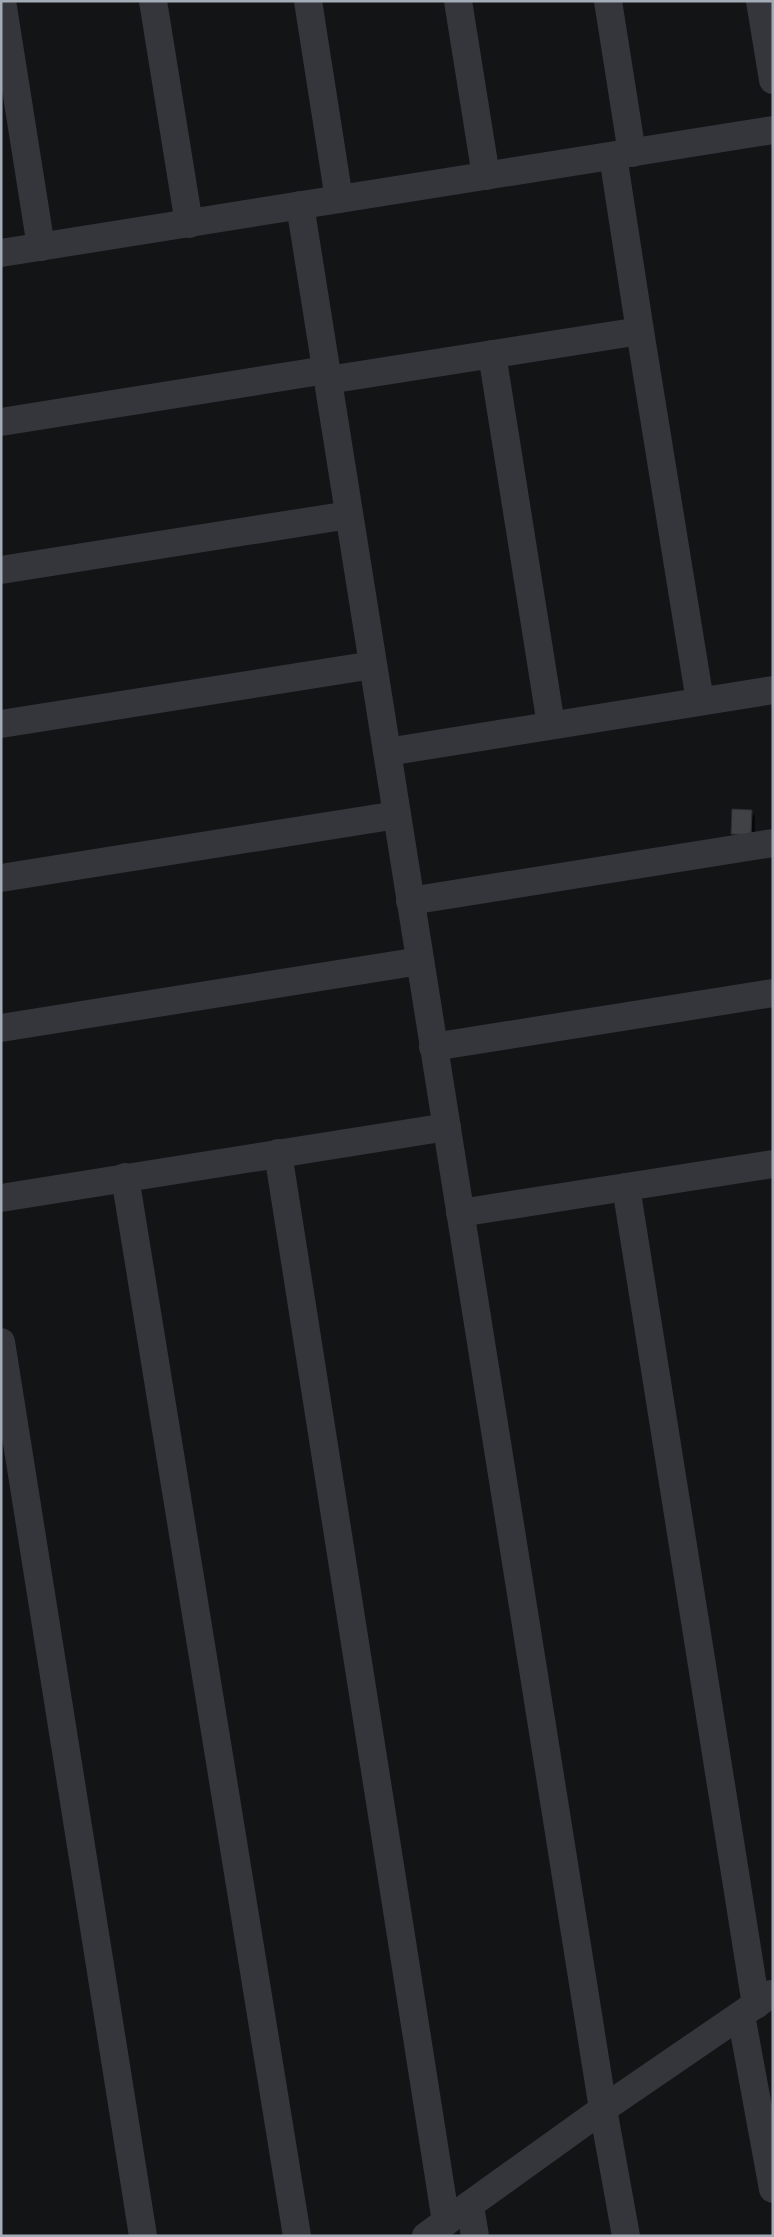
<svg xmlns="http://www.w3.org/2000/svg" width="774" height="2237" font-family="Helvetica,sans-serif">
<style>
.building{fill:#3f4245;stroke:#2d2e32;filter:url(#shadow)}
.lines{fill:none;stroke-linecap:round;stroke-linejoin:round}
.minor{stroke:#34363b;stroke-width:28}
</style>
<defs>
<filter id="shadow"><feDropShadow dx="3" dy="5.5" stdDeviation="0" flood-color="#0009"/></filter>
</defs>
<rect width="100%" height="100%" fill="#131415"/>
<path class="building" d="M732,809L752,810L751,835L731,834Z"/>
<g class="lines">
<g class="minor">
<path d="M2,1L41,247"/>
<path d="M153,1L189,224"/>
<path d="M308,1L339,199"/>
<path d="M458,1L486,176"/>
<path d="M608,1L632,153"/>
<path d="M760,1L773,80"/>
<path d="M300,205L603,2109L626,2236"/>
<path d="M1,253L773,130"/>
<path d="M640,331L700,701"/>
<path d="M492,354L551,725"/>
<path d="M328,380L640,331L613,156"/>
<path d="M1,422L326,370"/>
<path d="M1,570L349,515"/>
<path d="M1,724L373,665"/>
<path d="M387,752L773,690"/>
<path d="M1,878L397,815"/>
<path d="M410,901L773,843"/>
<path d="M1,1028L420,961"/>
<path d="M433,1047L773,993"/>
<path d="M278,1153L446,2222"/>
<path d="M125,1177L297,2236"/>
<path d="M626,1187L773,1164"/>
<path d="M1,1198L447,1127"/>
<path d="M460,1213L626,1187L756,2005"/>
<path d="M1,1342L143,2236"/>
<path d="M741,2015L773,2189"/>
<path d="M470,2206L475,2236"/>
<path d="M426,2236L603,2109L771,1994"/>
</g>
</g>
<rect width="774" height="2237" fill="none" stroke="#a4acb7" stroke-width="5"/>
</svg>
